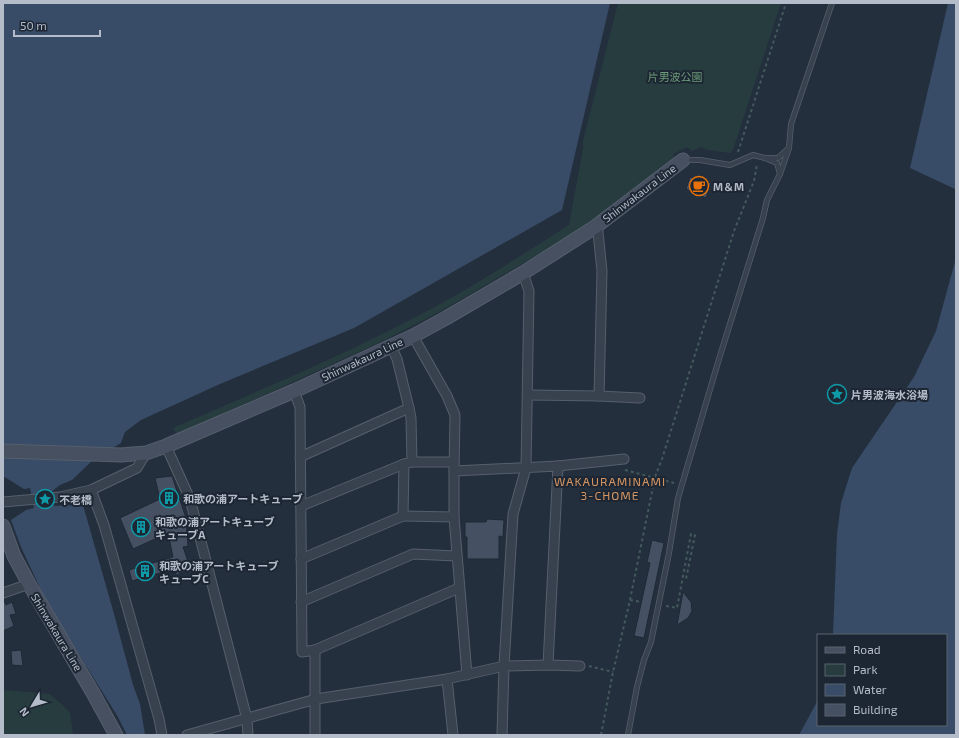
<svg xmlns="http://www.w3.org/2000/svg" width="959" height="738" font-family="'Exo 2','Noto Sans JP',sans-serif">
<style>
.green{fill:#263c3f}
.water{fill:#394c67}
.building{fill:#455162;stroke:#1f2835}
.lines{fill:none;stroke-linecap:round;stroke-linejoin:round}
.lane-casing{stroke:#565f6c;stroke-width:6}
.street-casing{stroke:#565f6c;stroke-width:11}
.secondary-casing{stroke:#565f6c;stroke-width:15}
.path{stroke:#44595c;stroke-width:2;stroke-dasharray:3 3;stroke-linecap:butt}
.lane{stroke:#38414e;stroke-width:4.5}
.street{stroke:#38414e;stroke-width:9}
.secondary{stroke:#465061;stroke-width:13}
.labels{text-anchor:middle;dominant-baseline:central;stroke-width:4;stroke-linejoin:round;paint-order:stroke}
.park-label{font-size:11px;fill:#6b9a76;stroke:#1d2633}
.poi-label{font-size:11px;font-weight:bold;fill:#b4bcc9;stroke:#1d2633;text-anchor:start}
.street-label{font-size:11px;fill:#b4bcc9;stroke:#1d2633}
.neighbourhood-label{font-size:12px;letter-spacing:1px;fill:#d59563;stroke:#1d2633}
</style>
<rect width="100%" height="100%" fill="#242f3e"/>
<g class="green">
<path d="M618,3H781L733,150L730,153L708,150L701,147L692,151L687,147L673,154L674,158L575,233L441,311L385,340L177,435L173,428C253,393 333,360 410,320C465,292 517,258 569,225L583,148V141Z"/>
<path d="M3,689L4,690L50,694L70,712L73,735H3Z"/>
</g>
<g class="water">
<path d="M3,3H610L562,210L354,328L220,384L141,420L125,432L121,443L95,458L72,480L60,485L52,491L54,506L83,505L114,614L133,685L140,704L145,735H127L118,717L47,603L21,547L11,520L26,510L34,508L30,488L24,489L3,476Z"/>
<path d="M948,3H956V198L955,189L910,168Z"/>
<path d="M956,258V735H799L818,700V725H946V635H833L837,534L841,503L852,468L914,377L936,331Z"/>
</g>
<g class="building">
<path d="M690,177L700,181L701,179L711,183L706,198L686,189Z"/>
<path d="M172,476L186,518L188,546L183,547L191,570L176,575L174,569L132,581L129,570L173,557L168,533L133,549L120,518L160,499L155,478Z"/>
<path d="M487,519L504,520L503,537L499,536V559H467V537H465V522H486Z"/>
<path d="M652,540L664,543L644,638L634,636L650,563L647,562Z"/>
<path d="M683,592L691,602L692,611L688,618L677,625Z"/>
<path d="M3,599L6,605L12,602L16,614L10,615L14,626L3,631Z"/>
<path d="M21,650L23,666L12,665L11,651Z"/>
</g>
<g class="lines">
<g class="lane-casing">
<g id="lane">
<path d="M765,158H778L789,148L791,124L832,3"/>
<path d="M685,160H700L730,165L753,155L765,158L777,163L780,174L789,148"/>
<path d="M628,735L637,687L644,660L651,642L669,553L678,498L719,359L763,218L767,200L780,174"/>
</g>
</g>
<g class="street-casing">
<g id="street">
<path d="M413,336L447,396L455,415L454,471"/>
<path d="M294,391L300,407L302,652L315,650V735"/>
<path d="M528,395L599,396L602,271L598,232L595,227"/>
<path d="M599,396L640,398"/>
<path d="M166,446L190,499L247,719L248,735"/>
<path d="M300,457L409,408L397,359L391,346"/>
<path d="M412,462H454"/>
<path d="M558,466L624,459"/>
<path d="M91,490L137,468L146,453"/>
<path d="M3,502L60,497L91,490L104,525L159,719L162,735"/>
<path d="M301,506L404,464"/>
<path d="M403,516L454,517L467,675"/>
<path d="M454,517V471L558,466L548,665"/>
<path d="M301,559L403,516L404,464L412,462L411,418L409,408"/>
<path d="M3,593L29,584"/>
<path d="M301,602L413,554L456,556"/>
<path d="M315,650L459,588"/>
<path d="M447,679L453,735"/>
<path d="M187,735L316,699L447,679L504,666L513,514L526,468L529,291L523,273"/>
<path d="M502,735L504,666L548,665L580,666"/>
</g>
</g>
<g class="secondary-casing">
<g id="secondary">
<path d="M3,451L121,455L146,453L166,446L294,391L413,336L446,318L523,273L595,227L683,160"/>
<path d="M3,526L14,556L29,584L93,693L116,735"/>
</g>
</g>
<g class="path">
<path d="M738,152L786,3"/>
<path d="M625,470L674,483"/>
<path d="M630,600L642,602"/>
<path d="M666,606L677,608L691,534L695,535L686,579"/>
<path d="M589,666L613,672"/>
<path d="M601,735L613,672L630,600L655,477L662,459L734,231L754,181L757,164"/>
</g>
<use href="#lane" class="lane"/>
<use href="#street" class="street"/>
<use href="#secondary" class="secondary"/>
</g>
<defs>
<g id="cafe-ring" transform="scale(1)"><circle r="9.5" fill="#1d2633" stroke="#e8710a" stroke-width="1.5"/><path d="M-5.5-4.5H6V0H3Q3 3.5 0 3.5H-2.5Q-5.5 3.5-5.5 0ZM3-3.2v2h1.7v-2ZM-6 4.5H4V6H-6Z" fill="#e8710a"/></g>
<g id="sight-ring" transform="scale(1)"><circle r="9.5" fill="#1d2633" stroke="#0f9aa8" stroke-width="1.5"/><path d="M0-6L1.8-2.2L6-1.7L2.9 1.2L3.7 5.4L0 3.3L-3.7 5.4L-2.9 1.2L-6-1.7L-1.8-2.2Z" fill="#0f9aa8"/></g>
<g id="building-ring" transform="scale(1)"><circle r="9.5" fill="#1d2633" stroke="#0f9aa8" stroke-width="1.5"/><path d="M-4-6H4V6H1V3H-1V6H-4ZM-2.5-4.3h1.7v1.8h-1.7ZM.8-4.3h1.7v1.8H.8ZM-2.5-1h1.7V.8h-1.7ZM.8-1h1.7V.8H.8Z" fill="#0f9aa8"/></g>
</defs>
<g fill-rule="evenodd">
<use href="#cafe-ring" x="699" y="186"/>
<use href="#sight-ring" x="837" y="394"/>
<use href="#building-ring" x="169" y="498"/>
<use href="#sight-ring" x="45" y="499"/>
<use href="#building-ring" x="141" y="527"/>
<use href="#building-ring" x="145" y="571"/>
</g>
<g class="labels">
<g class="park-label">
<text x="675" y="76">片男波公園</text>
</g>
<g class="poi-label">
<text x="713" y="186">M＆M</text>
<text x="851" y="394">片男波海水浴場</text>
<text x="183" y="498">和歌の浦アートキューブ</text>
<text x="59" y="499">不老橋</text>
<text x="155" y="521">和歌の浦アートキューブ<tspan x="155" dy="13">キューブA</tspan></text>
<text x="159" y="565">和歌の浦アートキューブ<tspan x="159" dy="13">キューブC</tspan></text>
</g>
<g class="street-label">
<text transform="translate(639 193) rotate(-37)">Shinwakaura Line</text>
<text transform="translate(362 359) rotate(-25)">Shinwakaura Line</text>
<text transform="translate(57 632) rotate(59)">Shinwakaura Line</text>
</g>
<g class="neighbourhood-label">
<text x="610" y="481">WAKAURAMINAMI<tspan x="610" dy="14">3-CHOME</tspan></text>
</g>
</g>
<rect width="959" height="738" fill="none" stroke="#b4bcc9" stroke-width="8"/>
<rect x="817" y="634" width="130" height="92" fill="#1d2633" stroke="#59626f"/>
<rect x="825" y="647" width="20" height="6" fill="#465061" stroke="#59626f"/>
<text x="853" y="654" font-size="12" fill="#b4bcc9">Road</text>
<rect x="825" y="664" width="20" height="12" fill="#263c3f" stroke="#59626f"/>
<text x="853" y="674" font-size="12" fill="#b4bcc9">Park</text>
<rect x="825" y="684" width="20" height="12" fill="#394c67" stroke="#59626f"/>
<text x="853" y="694" font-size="12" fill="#b4bcc9">Water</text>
<rect x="825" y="704" width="20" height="12" fill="#455162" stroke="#59626f"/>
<text x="853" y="714" font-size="12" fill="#b4bcc9">Building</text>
<g transform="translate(32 706) rotate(232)" stroke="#1d2633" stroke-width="3" paint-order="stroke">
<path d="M0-3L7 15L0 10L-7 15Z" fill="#b4bcc9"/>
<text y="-6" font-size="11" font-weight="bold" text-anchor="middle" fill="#b4bcc9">N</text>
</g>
<path d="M14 30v6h86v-6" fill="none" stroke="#b4bcc9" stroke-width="2"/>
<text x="20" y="30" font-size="12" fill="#b4bcc9" stroke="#1d2633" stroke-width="3" paint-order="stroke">50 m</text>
</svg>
